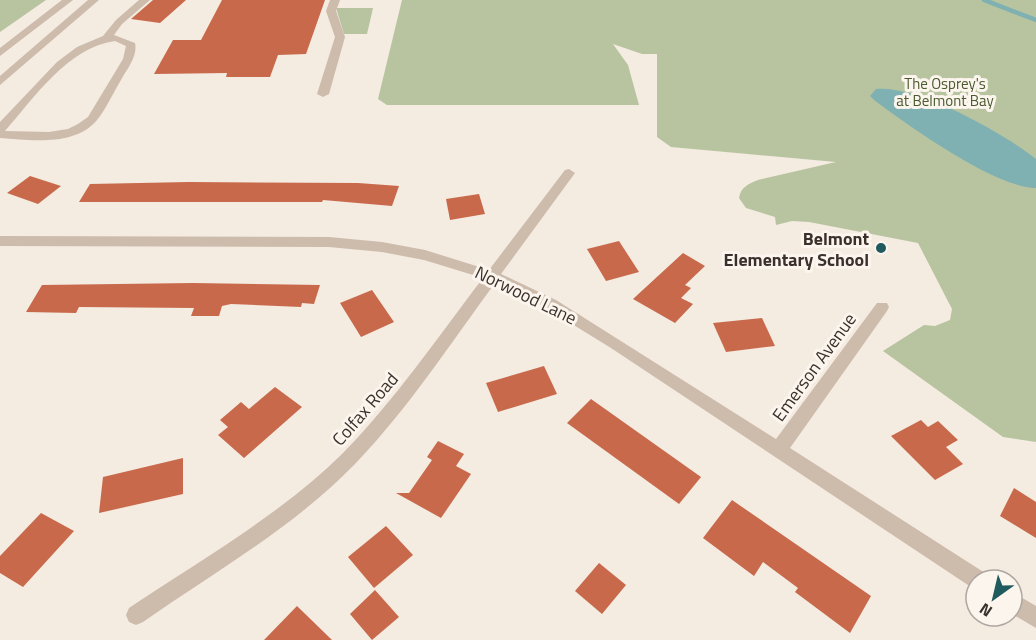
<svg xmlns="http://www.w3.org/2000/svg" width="1036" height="640" font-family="'Titillium Web',sans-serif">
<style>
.green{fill:#b8c4a0}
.water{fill:#7fb0b2}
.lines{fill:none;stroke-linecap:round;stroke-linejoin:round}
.stream{stroke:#7fb0b2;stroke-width:4.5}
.building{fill:#c8694b}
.minor{fill:#cdbbac;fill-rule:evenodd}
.poi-dot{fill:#1f5a5e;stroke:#fbf5ee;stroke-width:2}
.labels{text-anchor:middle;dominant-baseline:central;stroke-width:6;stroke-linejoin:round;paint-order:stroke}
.far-park-label{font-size:15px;fill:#4a5a2e;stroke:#fbf5ee}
.poi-label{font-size:18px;font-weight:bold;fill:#3b302b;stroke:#fbf5ee;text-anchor:end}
.street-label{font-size:18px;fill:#3b302b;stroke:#fbf5ee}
</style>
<rect width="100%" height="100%" fill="#f4ebe1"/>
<g class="green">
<path d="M0,0H46L0,32Z"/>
<path d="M402,0H1036V442L1003,437L883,351L924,325L935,326L950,320L952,309L918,243L809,222L792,221L776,225L775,217L746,208L739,198C741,187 748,184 758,180L836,162L671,147L657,137V54H642L613,44L628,65L639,105H387L378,99Z"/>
<path d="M336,8H373L367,34H344Z"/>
</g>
<path class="water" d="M876,89C918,85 1003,133 1036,159V188C995,188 909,126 874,100L870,96Z"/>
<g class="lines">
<path class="stream" d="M984,0L1036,20"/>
</g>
<g class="building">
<path d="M153,0H186L160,23L131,19Z"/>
<path d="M222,0H325L306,54L278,55L270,77H226L227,73L154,74L173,40H201Z"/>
<path d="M30,176L61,186L38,204L7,193Z"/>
<path d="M189,182L358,183L399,186L392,206L323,200L322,202H79L90,184Z"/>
<path d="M479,194L485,214L450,220L446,199Z"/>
<path d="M619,241L639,272L606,281L587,249Z"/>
<path d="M683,253L705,266L685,285L691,288L681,298L693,304L675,323L633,299Z"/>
<path d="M193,283L320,285L314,304L302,303L301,307L231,304L222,306L219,316H191L194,308L79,307L76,313L26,312L42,285Z"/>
<path d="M372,290L394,322L361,337L340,303Z"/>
<path d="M762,318L775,346L726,352L713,323Z"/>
<path d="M544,366L557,394L498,412L486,383Z"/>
<path d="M275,387L302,407L244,458L218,435L228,427L220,420L241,402L249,409Z"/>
<path d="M591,399L701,477L679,504L567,423Z"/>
<path d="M921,420L928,427L938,421L958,440L946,447L963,464L935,480L891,436Z"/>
<path d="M438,441L464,454L456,466L471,474L441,518L396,493H409L432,460L427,457Z"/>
<path d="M183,458V494L99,513L103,477Z"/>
<path d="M1014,488L1036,502V538L1000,516Z"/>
<path d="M732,500L871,596L850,633L795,592L798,588L763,562L754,576L703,538Z"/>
<path d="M41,513L74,531L23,587L0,573V556Z"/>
<path d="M386,526L413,555L374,588L348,557Z"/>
<path d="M599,563L626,585L602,614L575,591Z"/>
<path d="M375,590L399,617L372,640L350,614Z"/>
<path d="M297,606L332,640H264Z"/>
</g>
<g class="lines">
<g class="minor">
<path d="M62,0H73L0,56V48Z"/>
<path d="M88,0H99L0,85V76Z"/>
<path d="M139,0H150L122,24L114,35L135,43C138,56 127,69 121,80C113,93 106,109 97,120C75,147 29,140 0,138V122L57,62L77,47L103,36L116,20ZM115,41L126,46L123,59L88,117L78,124L68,129L49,132L5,131C34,98 68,47 115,41Z"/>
<path d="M330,0H340L336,11L345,37L329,94L323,97L317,94L335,37L326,11Z"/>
<path d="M569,169L575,173L501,274L556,300L776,439L877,303H887L889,307L887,311L790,448L985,573L988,580H976V589L971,587L611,348L546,308L495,283C450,344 408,409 355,464C294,527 215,572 143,622L136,625L129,622L126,615L129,608C200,560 282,514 343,453C395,400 438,337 483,278L424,260L382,252L329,247L0,246V236L329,237L382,242L425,250L489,270L565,170Z"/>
<path d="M1012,592L1036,606V628L1012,614Z"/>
</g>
</g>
<circle class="poi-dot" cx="881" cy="248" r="6"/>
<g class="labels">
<g class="far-park-label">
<text x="945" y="83">The Osprey's<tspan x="945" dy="17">at Belmont Bay</tspan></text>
</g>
<g class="poi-label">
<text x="869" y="238">Belmont<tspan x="869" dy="21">Elementary School</tspan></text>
</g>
<g class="street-label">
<text transform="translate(526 295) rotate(26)">Norwood Lane</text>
<text transform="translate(814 367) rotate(-54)">Emerson Avenue</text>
<text transform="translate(365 409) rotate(-49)">Colfax Road</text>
</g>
</g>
<g transform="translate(994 598) rotate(214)"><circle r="28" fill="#fbf5ee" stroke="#aea6a0" stroke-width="1.5"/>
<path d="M0-4.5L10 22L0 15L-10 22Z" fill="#1f5a5e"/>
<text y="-9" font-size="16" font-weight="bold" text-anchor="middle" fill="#3b302b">N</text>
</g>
</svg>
